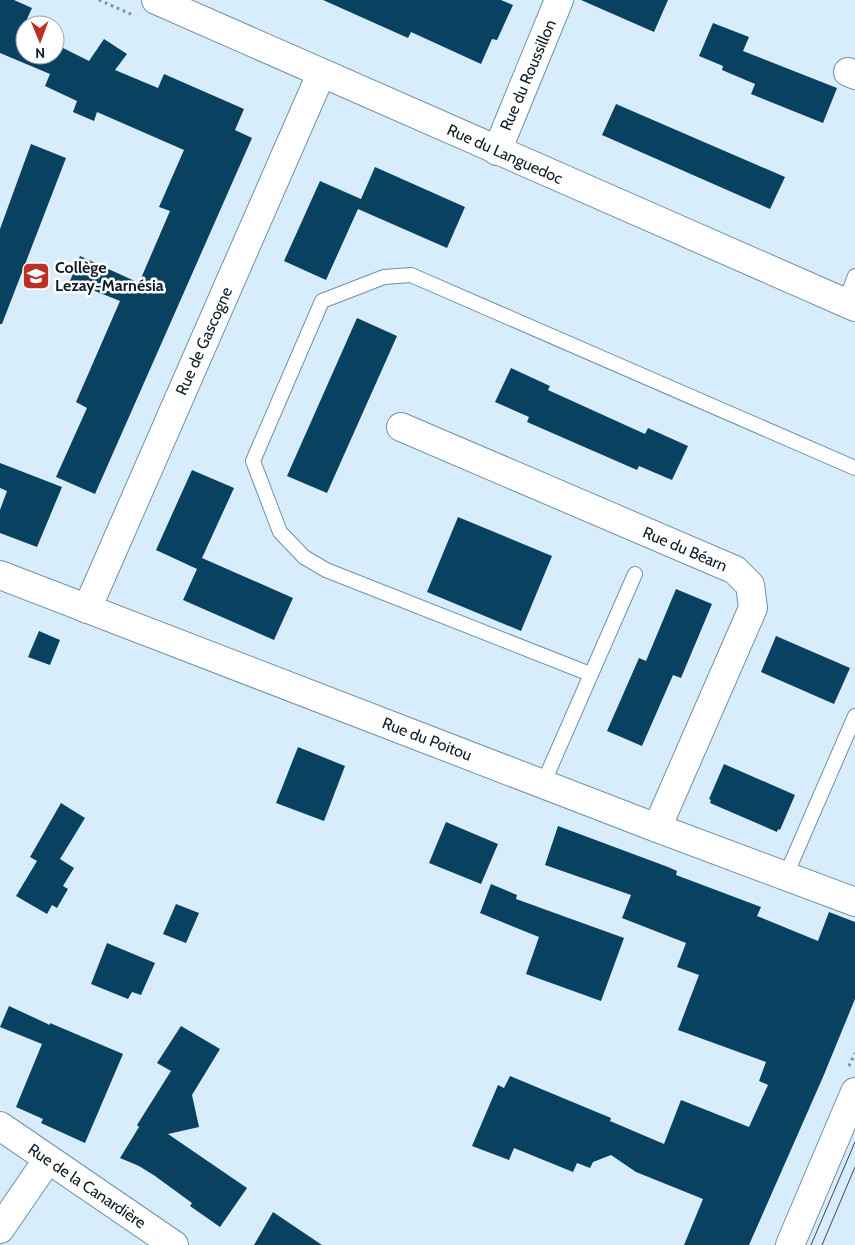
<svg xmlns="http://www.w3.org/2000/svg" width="855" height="1245" font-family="Cabin,sans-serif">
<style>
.building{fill:#094260}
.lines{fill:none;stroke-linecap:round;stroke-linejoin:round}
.lane-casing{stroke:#7191a7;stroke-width:16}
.street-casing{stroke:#7191a7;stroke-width:30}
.secondary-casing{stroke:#7191a7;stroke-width:30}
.path{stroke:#7c8e99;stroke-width:3;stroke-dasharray:2.5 4;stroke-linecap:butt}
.lane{stroke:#fff;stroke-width:14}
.street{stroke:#fff;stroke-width:28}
.secondary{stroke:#fff;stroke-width:28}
.tram{stroke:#3a4952;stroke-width:1}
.labels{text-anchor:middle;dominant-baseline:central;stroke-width:5;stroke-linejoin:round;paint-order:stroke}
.street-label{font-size:16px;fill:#101d25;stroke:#fff}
.poi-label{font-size:16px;font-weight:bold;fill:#101d25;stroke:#fff;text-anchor:start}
</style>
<rect width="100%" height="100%" fill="#d8edfb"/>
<g class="building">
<path d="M0,0H14L32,8L27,19L39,25H25V55H55V44L89,61L104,39L127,54L115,70L158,88L164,74L244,109L235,130L252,138L95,494L56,477L87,408L76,402L120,301L70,281L80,256L139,283L170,211L159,207L184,150L97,112L94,121L73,112L77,101L45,86L50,74L0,53Z"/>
<path d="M323,0H501L513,5L497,40L492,39L481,64L411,32L408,38Z"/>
<path d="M581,0H668L654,32Z"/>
<path d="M713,23L749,37L743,51L837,88L823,123L751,94L755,84L722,70L723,66L699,56Z"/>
<path d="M616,104L785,177L770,209L602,135Z"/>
<path d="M31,144L66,158L2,324H0V229Z"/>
<path d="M375,167L465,207L447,248L358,209L326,280L284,261L320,181L361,199Z"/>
<path d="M357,318L397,336L327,493L287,476Z"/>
<path d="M511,368L550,386L548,390L645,434L648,428L688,446L672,480L639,466L637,470L527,422L529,417L495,402Z"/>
<path d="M0,463L62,487L37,547L0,533V510L7,491L0,488Z"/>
<path d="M192,470L234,488L202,558L293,598L274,640L183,600L197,569L156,550Z"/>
<path d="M458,517L552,556L521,631L427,592Z"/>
<path d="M676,589L712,604L681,678L673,675L642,746L607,731L639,658L646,661Z"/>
<path d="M39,631L60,640L50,665L28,657Z"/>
<path d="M776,636L850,668L834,704L761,672Z"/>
<path d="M298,747L345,766L324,821L276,803Z"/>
<path d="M724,764L795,795L780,830L778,829L777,832L710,803L711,800L709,799Z"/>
<path d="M61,803L85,818L60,859L74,868L63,886L68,889L57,908L52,905L47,914L16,896L37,861L30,857Z"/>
<path d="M446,822L498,844L481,884L429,863Z"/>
<path d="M558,826L668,867L677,871L676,875L761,907L757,916L818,941L829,912L855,922V999L823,1077L749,1245H684L703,1199L636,1172L611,1155L593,1162L590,1168L577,1163L573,1172L514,1148L509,1160L472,1146L498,1085L504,1088L510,1076L611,1118L610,1121L664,1144L681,1100L749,1127L768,1085L759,1081L766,1062L678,1030L699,975L677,967L686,943L622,918L631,895L545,865Z"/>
<path d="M491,884L517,895L516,899L624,938L601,1001L526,974L539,937L480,913Z"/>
<path d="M176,904L199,913L186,943L163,934Z"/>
<path d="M107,943L155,963L141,995L132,992L128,999L91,984Z"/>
<path d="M9,1006L50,1025V1023L123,1054L85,1143L41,1123L43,1119L16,1107L42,1044L0,1027Z"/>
<path d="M181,1026L220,1049L192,1095L199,1127L168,1134L247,1188L220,1227L190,1206L192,1203L155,1176L139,1166L120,1158L139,1127L137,1125L171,1071L157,1063Z"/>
<path d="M273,1212L322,1245H254Z"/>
</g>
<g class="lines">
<g class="lane-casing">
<g id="lane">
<path d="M845,303L855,276"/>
<path d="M590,674L326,570L304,557L280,532L253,461L322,301L384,277L411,275L855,468"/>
<path d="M543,784L635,574"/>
<path d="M786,875L855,716"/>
</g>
</g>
<g class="street-casing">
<g id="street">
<path d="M848,72L855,75"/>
<path d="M497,151L559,0"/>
<path d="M401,427L735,570L750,585L753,608L657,828"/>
<path d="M0,575L657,828L855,902"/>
<path d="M87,609L321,74"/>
<path d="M0,1126L174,1245"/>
<path d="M0,1229L48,1159"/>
</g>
</g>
<g class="secondary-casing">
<g id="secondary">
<path d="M156,0L855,307"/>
<path d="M790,1245L855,1092"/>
</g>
</g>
<g class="path">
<path d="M99,0L133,15"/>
<path d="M849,1066L855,1053"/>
</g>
<use href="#lane" class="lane"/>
<use href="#street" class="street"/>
<use href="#secondary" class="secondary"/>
<g class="tram">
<path d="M811,1245L855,1142"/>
<path d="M822,1245L855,1167"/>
</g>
</g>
<defs>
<g id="school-square" transform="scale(1.4375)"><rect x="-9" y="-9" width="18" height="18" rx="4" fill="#be3025" stroke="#fff"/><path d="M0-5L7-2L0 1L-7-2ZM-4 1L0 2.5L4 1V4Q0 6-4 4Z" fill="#fff"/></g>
</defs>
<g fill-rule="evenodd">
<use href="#school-square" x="36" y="276"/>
</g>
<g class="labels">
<g class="street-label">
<text transform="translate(528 75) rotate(-67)">Rue du Roussillon</text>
<text transform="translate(505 154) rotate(24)">Rue du Languedoc</text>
<text transform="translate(204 341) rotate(-66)">Rue de Gascogne</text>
<text transform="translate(685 549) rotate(23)">Rue du Béarn</text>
<text transform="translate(427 739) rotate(21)">Rue du Poitou</text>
<text transform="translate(87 1186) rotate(34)">Rue de la Canardière</text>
</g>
<g class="poi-label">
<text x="55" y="267">Collège<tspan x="55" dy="18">Lezay-Marnésia</tspan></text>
</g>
</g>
<g transform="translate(40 40) rotate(179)"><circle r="24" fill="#ffffff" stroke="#9fa5a8"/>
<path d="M0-4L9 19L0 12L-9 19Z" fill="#be3025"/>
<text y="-8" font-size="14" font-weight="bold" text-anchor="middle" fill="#101d25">N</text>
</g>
</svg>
